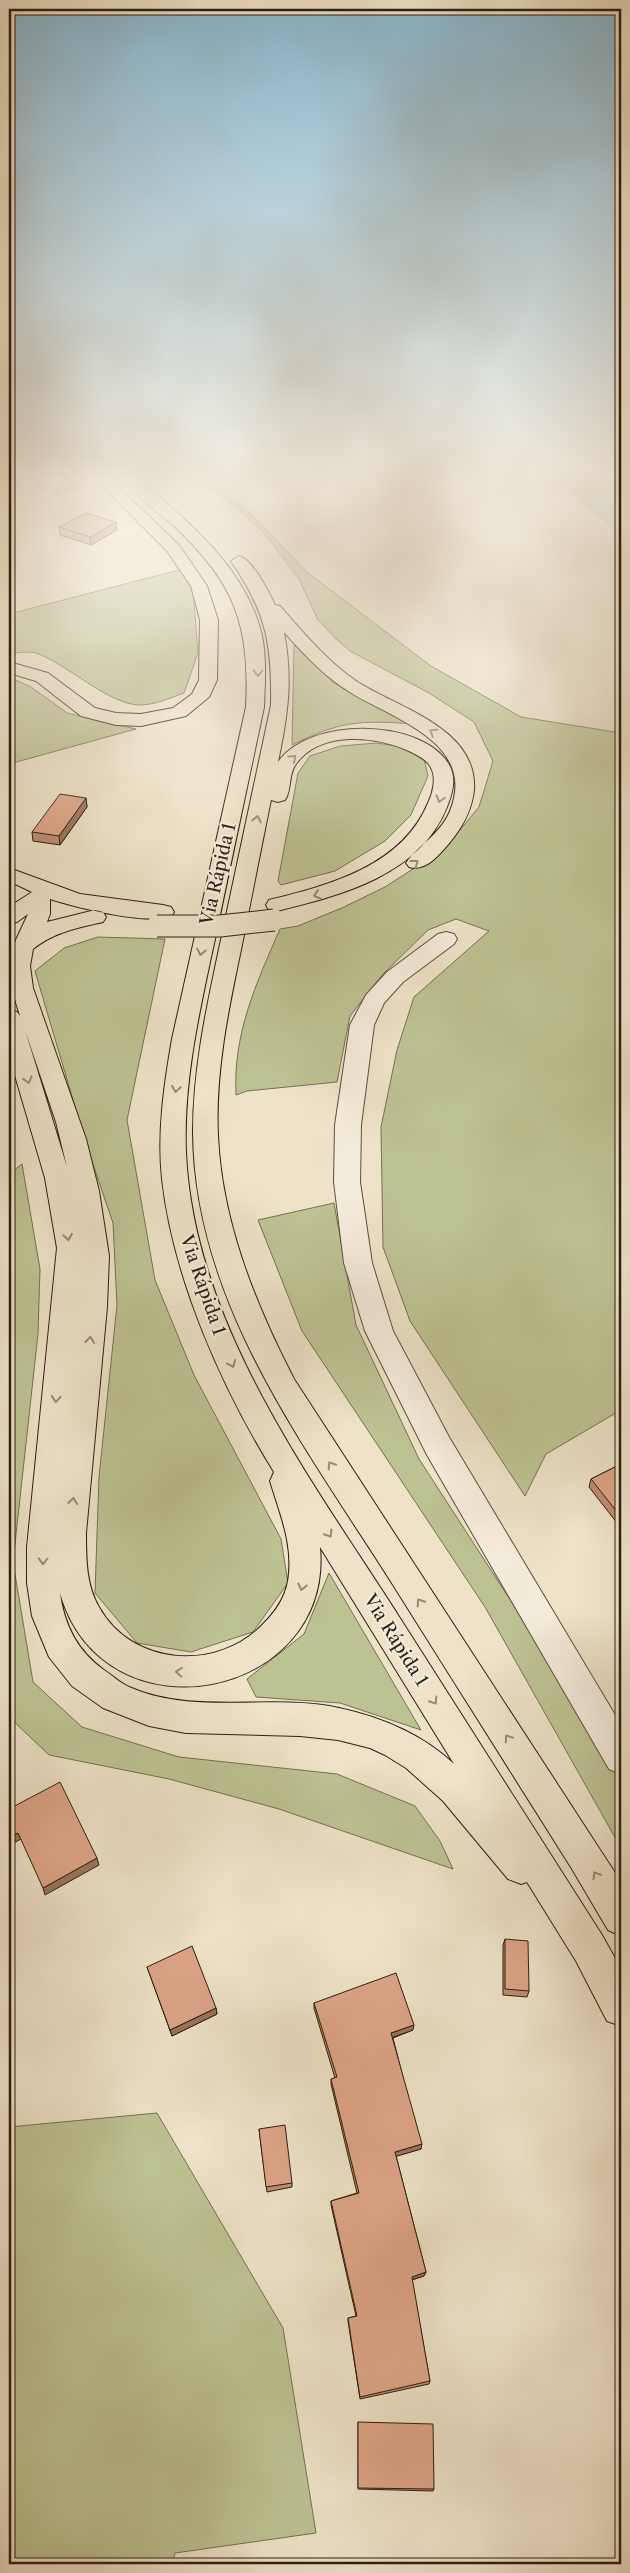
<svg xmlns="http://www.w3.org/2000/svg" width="630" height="2573" font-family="'Libre Caslon Text',serif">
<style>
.green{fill:#bdc293;stroke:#757052}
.water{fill:#9bbfaf;stroke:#6f7e6f}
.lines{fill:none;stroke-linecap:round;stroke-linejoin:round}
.minor-casing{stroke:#5d4e3e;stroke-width:2}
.major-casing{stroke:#2d1d10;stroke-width:2}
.highway-casing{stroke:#2d1d10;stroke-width:2}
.minor{fill:#f4ecdb;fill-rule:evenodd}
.major{fill:#eee2c8;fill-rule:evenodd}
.highway{fill:#eee2c8;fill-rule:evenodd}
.highway-bridge-casing{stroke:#2d1d10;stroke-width:23;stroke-linecap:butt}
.highway-bridge{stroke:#eee2c8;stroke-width:21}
.wall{fill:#be8d74;stroke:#2d1d10}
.shaded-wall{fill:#9b735e;stroke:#2d1d10}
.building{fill:#dda487;stroke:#2d1d10}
.oneway{stroke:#978975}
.labels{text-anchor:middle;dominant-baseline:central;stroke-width:4.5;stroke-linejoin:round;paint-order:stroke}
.street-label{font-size:18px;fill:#2d1d10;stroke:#f4ecdb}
</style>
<rect width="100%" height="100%" fill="#eee2c8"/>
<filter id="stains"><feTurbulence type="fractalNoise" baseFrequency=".004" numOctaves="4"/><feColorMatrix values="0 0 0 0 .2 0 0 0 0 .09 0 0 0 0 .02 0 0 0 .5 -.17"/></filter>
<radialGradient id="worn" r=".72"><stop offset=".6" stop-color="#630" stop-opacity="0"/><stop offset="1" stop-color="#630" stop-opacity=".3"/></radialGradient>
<g class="green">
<path d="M196,479H217L308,573L431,666L521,717L621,733V1410L546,1454L525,1496L410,1321L383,1247L381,1127L397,1050L414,997L489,931L456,919L428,930L383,974L350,1016L337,1082L247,1091L236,1095C233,1033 256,984 280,929L298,926L344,907L385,887L444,849L479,807L493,761L474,722L429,693L350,651L337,640L318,620L299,579L266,535L237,508Z"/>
<path d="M183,569L193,589L198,653L184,693C170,698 155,705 139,705C108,704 67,664 36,653C28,651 17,653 9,653V614Z"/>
<path d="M294,645L334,683L413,724C361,720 340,721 292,745Z"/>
<path d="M9,677L31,687L67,713L136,729L9,764Z"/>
<path d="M377,743L408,748L424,759L428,776L411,815L385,841L335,871L281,885L278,881L298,773L310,756L340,746Z"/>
<path d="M98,937L165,939L127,1120L155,1280L194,1375L281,1539L288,1583L253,1632L191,1652L137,1643L95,1593L99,1477L117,1305L113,1223L86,1144L35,971L64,948Z"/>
<path d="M22,1164L40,1269L38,1334L13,1562L33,1682L82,1727L179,1757L337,1774L415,1806L440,1841L453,1869L279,1809L169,1779L49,1755L9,1717V1174Z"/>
<path d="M334,1203L356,1325L419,1459L522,1618L621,1782V1848L485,1607L302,1331L258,1220Z"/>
<path d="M329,1573L421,1730L340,1703L256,1697L247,1679L304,1634Z"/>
<path d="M157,2113L283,2328L316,2533L175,2553L172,2564H9V2127Z"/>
</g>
<path class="water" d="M556,479H621V535Z"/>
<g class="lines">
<g class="minor-casing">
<path id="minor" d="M446,932L454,934L457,939L454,944L403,982L384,1003L374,1025L361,1125L360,1182L372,1263L393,1331L449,1437L621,1725V1774L609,1769L427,1455L365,1331L344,1263L334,1182L335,1125L350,1025L366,995L387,972L438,934Z"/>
</g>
<g class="major-casing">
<path id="major" d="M95,479H110L179,545L207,586L218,620L217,680L209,697L186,716L141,726L116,725L81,716L36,681L9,673V662L48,673L95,708L116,713L141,714L173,708L192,694L199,680L200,620L191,586L167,551Z"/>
</g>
<g class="highway-casing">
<g id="highway">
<path d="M123,479H139C188,522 243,565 261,631C267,656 265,682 264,707C248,784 231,861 215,939C200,1009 183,1081 186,1153C194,1324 309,1476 398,1615C466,1722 534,1828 602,1935L621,1969V2026L607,2021L576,1961L527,1882L521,1884L508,1879L443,1801L406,1768L385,1755L370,1748L338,1740L300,1736L186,1733L149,1726L103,1708L72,1686L49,1657L32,1616L27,1583V1547L57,1248L45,1178L9,1055V1010L17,1012L20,1016L10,983L9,955L28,914L17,922L9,923V907L32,892L9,881V868L80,894L163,905L171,907L174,912L171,917C143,924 78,908 50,899V914L47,922L95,910L103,912L106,917L103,922C77,928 54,932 33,949L30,966L33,988L86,1139L99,1191L109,1256L107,1307L86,1533C86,1558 86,1585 99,1607C132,1667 219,1672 264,1623C276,1611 285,1598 288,1581C294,1546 280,1514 270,1481L274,1472C222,1388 173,1278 162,1179C157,1132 164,1085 172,1039L246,707C250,625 235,583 174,526C158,512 136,497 123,479ZM25,1030L56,1122L67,1167ZM320,1547L454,1764C422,1734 381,1717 339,1708C271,1693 194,1716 129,1687C120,1683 112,1675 104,1670C77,1651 64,1624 60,1593C104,1745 334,1699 320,1547Z"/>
<path d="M239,556C253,560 269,592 275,605L280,606C303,632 327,661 356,681C398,708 478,728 474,790C472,810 463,826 451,841C440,854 426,872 409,867L406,863C419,844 440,835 450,811C479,739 384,717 342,687C320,672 301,651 284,632C293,680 288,714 278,762C309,717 419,718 448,763C457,777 453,792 447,807C420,875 342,895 277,911L269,910L266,905L269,900C330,885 402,866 428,803C433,793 437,777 430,766C426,759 417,755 409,751C376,736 321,730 296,764C288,775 292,790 285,800L278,802L271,800C261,848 252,896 242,945C229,1007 215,1071 218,1136C222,1222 255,1303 294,1379L621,1882V1936L608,1930L572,1869C511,1772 449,1674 388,1577C302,1442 194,1300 193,1132C193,1063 209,997 223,930C239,855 255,780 271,705C272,643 266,612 231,561Z"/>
</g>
</g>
<use href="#minor" class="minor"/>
<use href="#major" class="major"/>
<use href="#highway" class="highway"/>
<g class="highway-bridge-casing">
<path id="highway-bridge" d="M157,926H220L274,920"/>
</g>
<use href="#highway-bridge" class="highway-bridge"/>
</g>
<g class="wall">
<path d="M23,479H87L88,484L58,496Z"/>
<path d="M116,522L117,530L91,545L60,535L59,527Z"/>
<path d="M86,798L87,807L60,845L33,841L32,832Z"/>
<path d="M621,1464V1528L589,1487L591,1479Z"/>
<path d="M505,1939L529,1991L527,1997L503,1995V1945Z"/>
<path d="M147,1967L216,2008L217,2014L172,2036Z"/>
<path d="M314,2003L413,2030L393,2038L421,2149L396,2156L426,2272L424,2276L412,2280L430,2381L429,2384L360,2399L348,2321V2318L356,2316L331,2205V2201L357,2193L331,2084V2079L335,2078L314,2008Z"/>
<path d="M259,2129L292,2183V2187L267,2192Z"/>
<path d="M358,2422L434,2489L433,2491L358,2489Z"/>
</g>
<g class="shaded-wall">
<path d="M81,479H87L88,484L58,496L57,488Z"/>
<path d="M116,522L117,530L91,545L90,537Z"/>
<path d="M86,798L87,807L60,845L59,836Z"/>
<path d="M18,1833L21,1839L10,1845L9,1842V1837Z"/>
<path d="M97,1858L99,1865L45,1895L43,1888Z"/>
<path d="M216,2008L217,2014L172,2036L170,2030Z"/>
<path d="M414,2025L413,2030L391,2038V2033Z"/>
<path d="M422,2144L421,2149L394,2157L395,2152Z"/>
<path d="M9,2187L11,2203L9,2204Z"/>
<path d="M426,2272L424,2276L411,2280L412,2277Z"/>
</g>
<g class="building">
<path d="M38,479H81L57,488Z"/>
<path d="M86,513L116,522L90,537L59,527Z"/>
<path d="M60,794L86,798L59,836L32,832Z"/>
<path d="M621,1464V1517L591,1479Z"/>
<path d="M60,1782L97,1858L43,1888L18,1833L9,1837V1809Z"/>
<path d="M505,1939L528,1941L529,1991L505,1989Z"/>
<path d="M192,1946L216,2008L170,2030L147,1967Z"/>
<path d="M396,1973L414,2025L391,2033L422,2144L395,2152L426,2272L412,2277L430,2381L360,2397L348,2318L357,2316L331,2201L359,2193L331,2079L337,2077L314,2003Z"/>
<path d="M285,2125L292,2183L266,2187L259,2129Z"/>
<path d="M358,2422L433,2424L434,2489L358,2488Z"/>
</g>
<defs><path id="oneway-chevron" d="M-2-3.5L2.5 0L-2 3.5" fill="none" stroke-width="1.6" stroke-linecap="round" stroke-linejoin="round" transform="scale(1.25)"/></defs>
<g class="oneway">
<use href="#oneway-chevron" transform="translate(258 673) rotate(91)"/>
<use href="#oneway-chevron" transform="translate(433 732) rotate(-147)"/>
<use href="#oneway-chevron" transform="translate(293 758) rotate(-42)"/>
<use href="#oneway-chevron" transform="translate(440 799) rotate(106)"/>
<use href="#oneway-chevron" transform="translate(257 819) rotate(-78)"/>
<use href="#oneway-chevron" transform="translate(415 863) rotate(-37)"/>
<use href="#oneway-chevron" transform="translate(317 895) rotate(163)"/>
<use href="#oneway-chevron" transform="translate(201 952) rotate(102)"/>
<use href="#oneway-chevron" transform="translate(28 1080) rotate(73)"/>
<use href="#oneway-chevron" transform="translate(176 1089) rotate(98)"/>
<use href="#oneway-chevron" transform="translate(68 1237) rotate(81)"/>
<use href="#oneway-chevron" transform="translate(90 1340) rotate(-84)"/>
<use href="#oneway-chevron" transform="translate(232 1364) rotate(67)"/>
<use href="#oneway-chevron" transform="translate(56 1399) rotate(95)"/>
<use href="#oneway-chevron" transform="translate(331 1465) rotate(-123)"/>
<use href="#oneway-chevron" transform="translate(73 1501) rotate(-84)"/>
<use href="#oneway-chevron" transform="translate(329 1534) rotate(58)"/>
<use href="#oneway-chevron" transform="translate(43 1561) rotate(91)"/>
<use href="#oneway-chevron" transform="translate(302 1587) rotate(103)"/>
<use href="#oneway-chevron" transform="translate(420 1602) rotate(-123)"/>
<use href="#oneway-chevron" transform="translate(179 1672) rotate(-177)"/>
<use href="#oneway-chevron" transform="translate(434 1701) rotate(58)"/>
<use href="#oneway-chevron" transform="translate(508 1738) rotate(-123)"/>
<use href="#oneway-chevron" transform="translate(596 1875) rotate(-121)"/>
</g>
<linearGradient id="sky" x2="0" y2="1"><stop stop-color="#89b8d1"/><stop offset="0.57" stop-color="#f7f2e6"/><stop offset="1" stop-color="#f7f2e6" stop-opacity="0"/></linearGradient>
<rect width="630" height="839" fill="url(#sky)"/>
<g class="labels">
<g class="street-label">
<text transform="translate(218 874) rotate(-77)">Via Rápida 1</text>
<text transform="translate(203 1285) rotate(71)">Via Rápida 1</text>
<text transform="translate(396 1640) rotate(58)">Via Rápida 1</text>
</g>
</g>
<rect width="630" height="2573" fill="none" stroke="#eee2c8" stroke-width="30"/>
<rect x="10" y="10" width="610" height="2553" fill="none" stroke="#2d1d10" stroke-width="2.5"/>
<rect x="15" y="15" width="600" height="2543" fill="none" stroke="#2d1d10"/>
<rect width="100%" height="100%" filter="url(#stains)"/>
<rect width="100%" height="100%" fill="url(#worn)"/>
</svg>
